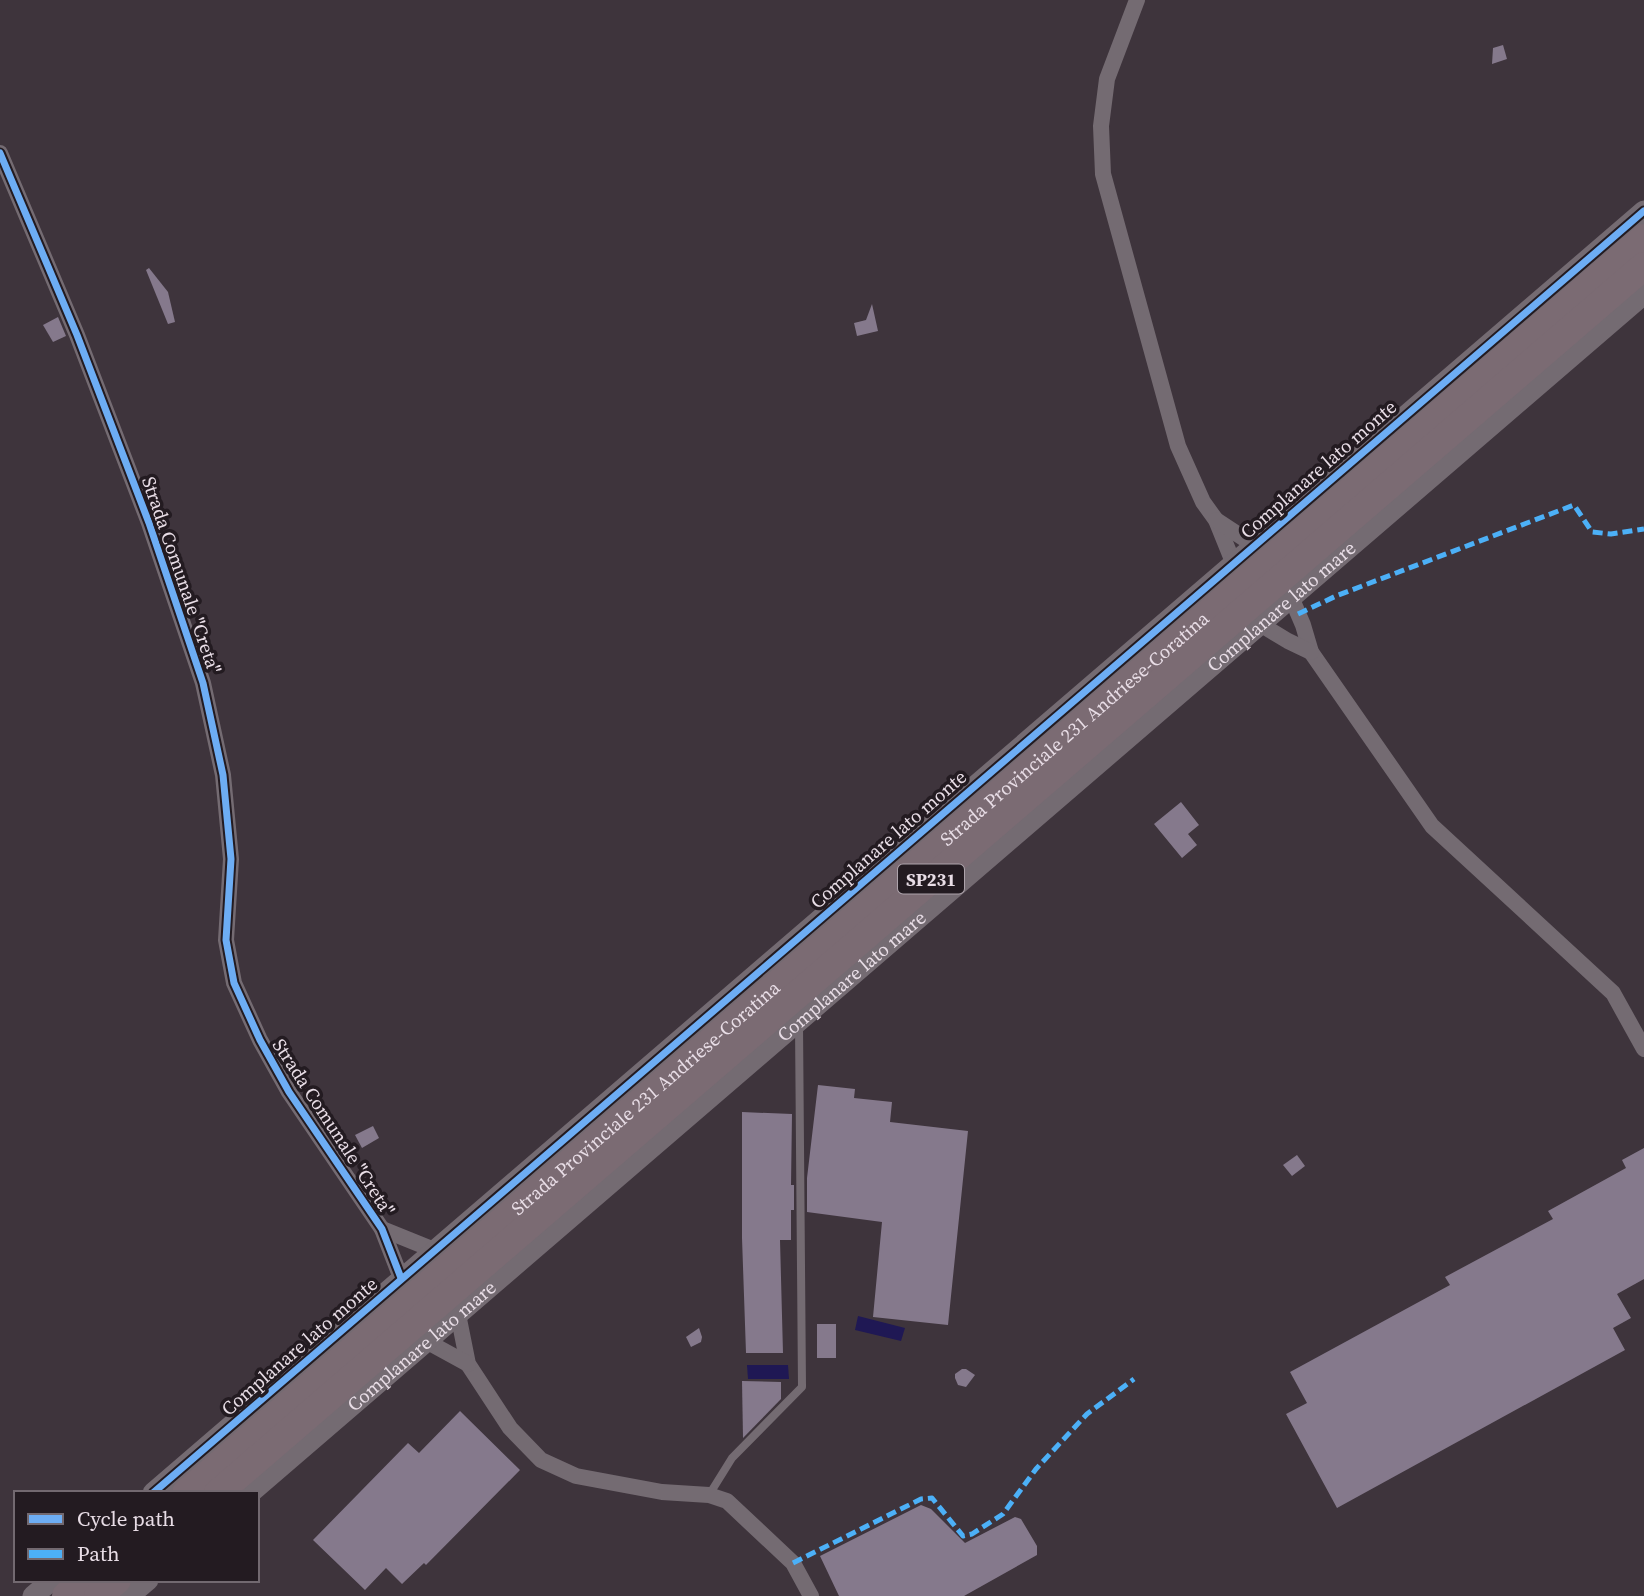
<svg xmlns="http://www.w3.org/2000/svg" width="1644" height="1596" font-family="'Source Serif 4',serif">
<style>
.water{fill:#1f1854}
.building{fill:#85798c}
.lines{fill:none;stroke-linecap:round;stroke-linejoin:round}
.lane{stroke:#746b72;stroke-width:8}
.street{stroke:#746b72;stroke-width:16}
.secondary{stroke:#746b72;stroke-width:21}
.highway{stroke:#7b6b73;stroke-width:28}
.quiet{stroke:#4cb0f7;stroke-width:5;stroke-dasharray:10 5;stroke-linecap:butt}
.cycleway-casing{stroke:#231b21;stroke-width:11}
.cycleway{stroke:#6dadf4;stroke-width:7}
.labels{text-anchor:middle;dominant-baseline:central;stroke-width:7;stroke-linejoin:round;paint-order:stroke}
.shield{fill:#231b21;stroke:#ada3ab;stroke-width:2}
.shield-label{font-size:18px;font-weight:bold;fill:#e8dde6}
.street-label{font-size:19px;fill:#e8dde6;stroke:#231b21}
</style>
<rect width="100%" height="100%" fill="#3e343c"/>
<g class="water">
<path d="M858,1316L905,1328L901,1341L855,1330Z"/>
<path d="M747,1365H788L789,1379H748Z"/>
</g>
<g class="building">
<path d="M1503,45L1507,59L1492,64L1493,48Z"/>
<path d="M149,268L168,292L175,322L168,324L146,270Z"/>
<path d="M872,304L878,331L857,336L854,323L866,320Z"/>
<path d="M58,317L66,336L53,342L43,325Z"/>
<path d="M1181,802L1199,825L1188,834L1197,845L1182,858L1154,824Z"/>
<path d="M818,1085L855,1089L854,1098L892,1102L890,1122L968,1131L948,1325L873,1317L882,1222L807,1212V1178Z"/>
<path d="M742,1112L792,1114L791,1185H794V1210H791V1240H780L783,1353H746L742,1238Z"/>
<path d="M373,1126L379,1138L362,1148L355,1135Z"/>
<path d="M1644,1148V1279L1617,1294L1631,1318L1613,1328L1625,1350L1337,1508L1286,1414L1307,1403L1290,1372L1450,1285L1445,1277L1553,1219L1548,1211L1626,1168L1622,1160Z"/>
<path d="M1297,1155L1305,1166L1292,1176L1283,1165Z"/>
<rect x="817" y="1324" width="19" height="34"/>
<path d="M699,1328L702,1337L701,1342L691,1347L686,1337Z"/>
<path d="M962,1369H966L975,1375L966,1387L958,1385L955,1378V1374Z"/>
<path d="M742,1381L781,1382V1399L743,1438Z"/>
<path d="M460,1411L520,1470L426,1565L424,1563L402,1584L386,1568L365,1590L313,1540L408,1443L419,1453Z"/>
<path d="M921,1505L931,1509L965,1543L1015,1517L1021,1519L1037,1546V1555L964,1596H839L820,1556Z"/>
</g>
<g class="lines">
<path class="lane" d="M709,1495L732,1458L802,1387L799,1025"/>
<g class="street">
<path d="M1137,0L1107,79L1101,126L1103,174L1178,446L1203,502L1216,520L1233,562"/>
<path d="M0,153L77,335L149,523L203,683L223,775L231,859L226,940L234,983L260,1040L289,1092L382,1229L401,1278"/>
<path d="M1216,520L1254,545"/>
<path d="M1291,597L1303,625L1311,652L1432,826L1613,993L1644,1049"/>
<path d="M1260,624L1288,641L1311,652"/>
<path d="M382,1229L434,1250"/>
<path d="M458,1314L468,1364L510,1428L541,1460L576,1476L662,1492L709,1495L727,1501L793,1563L811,1596"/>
<path d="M426,1341L468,1364"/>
</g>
<g class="secondary">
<path d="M153,1493L1644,211"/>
<path id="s1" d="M250,1493L1644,294"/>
<path d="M33,1596L52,1580"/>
<path d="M129,1596L148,1580"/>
</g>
<g class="highway">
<path id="s2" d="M186,1493L1644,238"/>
<path d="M218,1493L1644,266"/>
<path d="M66,1596L84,1580"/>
<path d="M98,1596L117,1580"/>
</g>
<g class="quiet">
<path d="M1298,614L1336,596L1574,505L1592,532L1611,534L1644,529"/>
<path d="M793,1563L921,1499L932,1498L963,1536L972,1534L1003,1514L1036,1469L1087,1414L1134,1379"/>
</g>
<g class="cycleway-casing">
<g id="cycleway">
<path d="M0,153L77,335L149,523L203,683L223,775L231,859L226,940L234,983L260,1040L289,1092L382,1229L401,1278"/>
<path d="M153,1493L1644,211"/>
</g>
</g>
<use href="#cycleway" class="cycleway"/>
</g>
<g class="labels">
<rect class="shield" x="898" y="864.5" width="66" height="29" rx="5"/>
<g class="shield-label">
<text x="931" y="879">SP231</text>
</g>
<g class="street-label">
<text transform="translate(1318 469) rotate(-41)">Complanare lato monte</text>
<text transform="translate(182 575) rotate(71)">Strada Comunale "Creta"</text>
<text stroke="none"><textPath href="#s1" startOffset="1360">Complanare lato mare</textPath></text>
<text stroke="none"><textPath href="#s2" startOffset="1172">Strada Provinciale 231 Andriese-Coratina</textPath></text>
<text transform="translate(888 839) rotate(-41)">Complanare lato monte</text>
<text stroke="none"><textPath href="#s1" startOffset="793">Complanare lato mare</textPath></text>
<text stroke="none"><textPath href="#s2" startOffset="606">Strada Provinciale 231 Andriese-Coratina</textPath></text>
<text transform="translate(334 1127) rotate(57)">Strada Comunale "Creta"</text>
<text stroke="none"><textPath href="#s1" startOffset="226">Complanare lato mare</textPath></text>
<text transform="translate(299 1346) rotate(-41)">Complanare lato monte</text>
</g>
</g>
<rect x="14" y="1491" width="245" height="91" fill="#231b21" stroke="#726970" stroke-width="2"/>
<rect x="28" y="1514" width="35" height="10" fill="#6dadf4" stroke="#726970" stroke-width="2"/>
<text x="77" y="1526" font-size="21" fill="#e8dde6">Cycle path</text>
<rect x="28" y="1549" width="35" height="10" fill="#4cb0f7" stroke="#726970" stroke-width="2"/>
<text x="77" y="1561" font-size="21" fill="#e8dde6">Path</text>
</svg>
